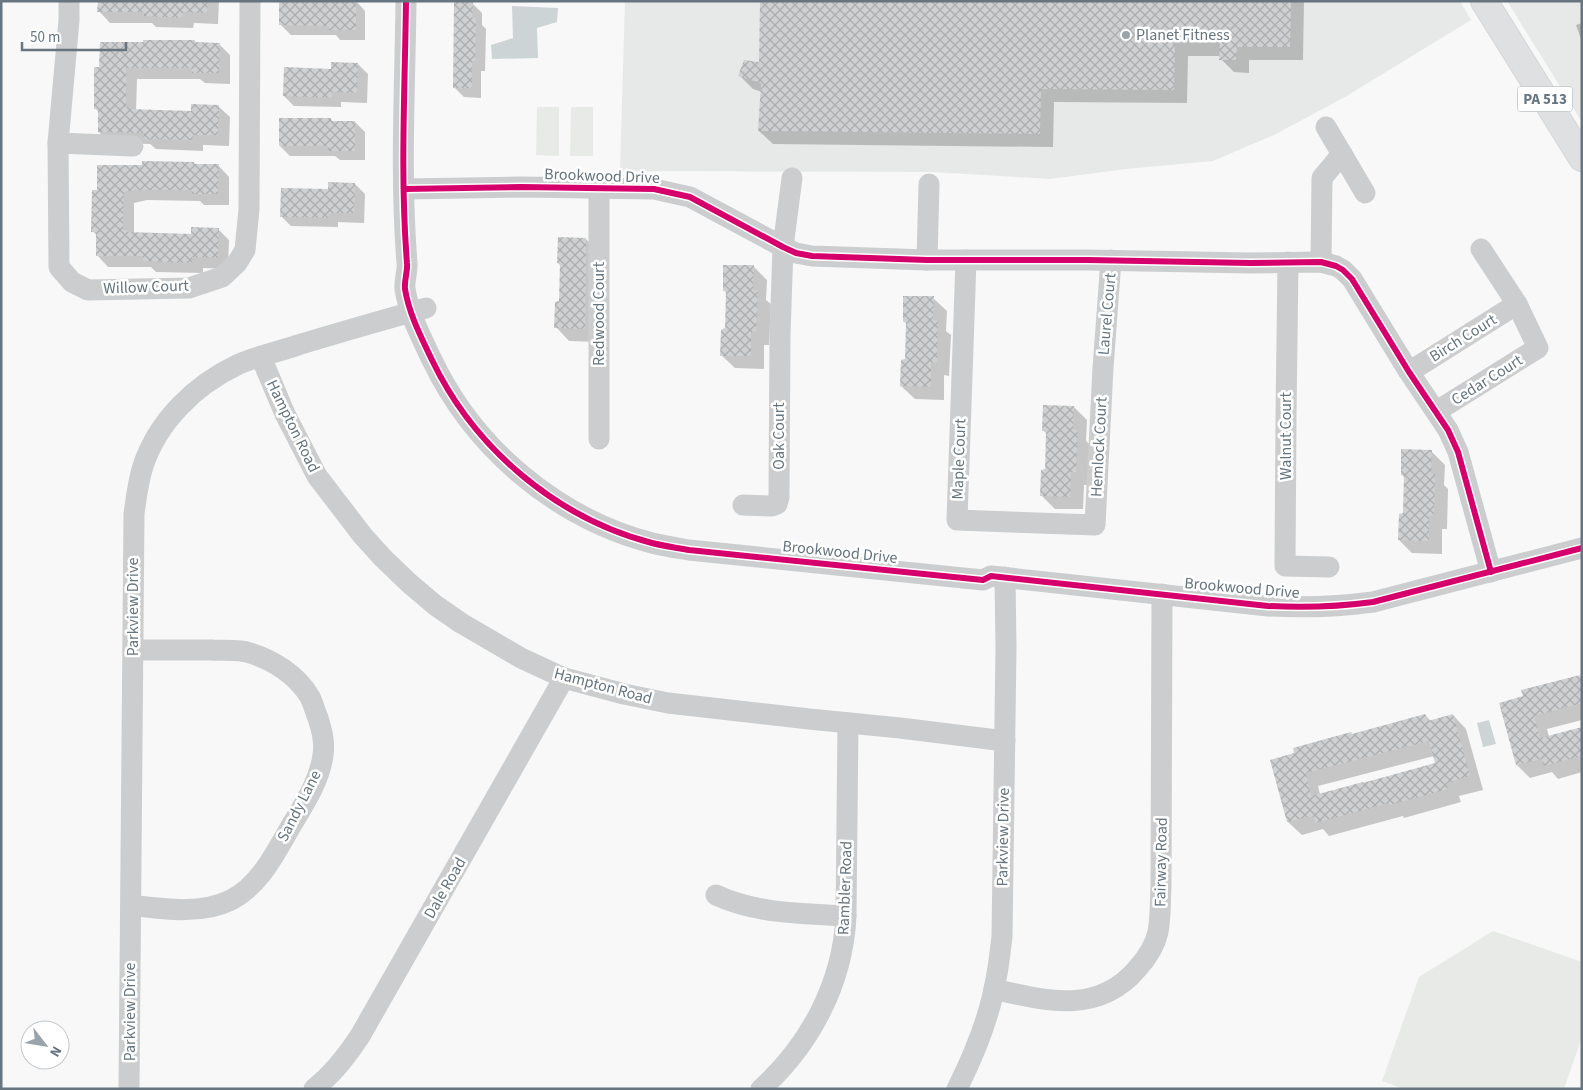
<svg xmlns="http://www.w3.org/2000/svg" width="1583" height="1090" font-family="'Source Sans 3',sans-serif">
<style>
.built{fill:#e7e8e8}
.green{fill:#e7eae6}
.water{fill:#cdd4d6}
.shadow{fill:#0003;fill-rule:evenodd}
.building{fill:url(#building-cross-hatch);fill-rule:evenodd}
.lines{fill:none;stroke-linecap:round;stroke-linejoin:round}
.major-casing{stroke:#d4d5d5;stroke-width:28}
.minor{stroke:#cbcdce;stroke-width:21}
.major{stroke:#dfe0e1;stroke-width:26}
.cycleway-casing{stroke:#fff;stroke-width:9}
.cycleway{stroke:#d6006c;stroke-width:6}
.poi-dot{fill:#99a3a9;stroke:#fff;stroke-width:2}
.labels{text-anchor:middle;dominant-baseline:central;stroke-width:5;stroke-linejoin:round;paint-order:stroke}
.shield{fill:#fff;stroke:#949ea5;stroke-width:1}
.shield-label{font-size:15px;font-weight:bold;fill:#66757f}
.poi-label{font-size:16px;fill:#66757f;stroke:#fff;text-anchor:start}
.street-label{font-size:16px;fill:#66757f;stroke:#fff}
</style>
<defs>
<pattern id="building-cross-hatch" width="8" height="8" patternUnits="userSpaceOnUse" patternTransform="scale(1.25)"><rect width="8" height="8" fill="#cfd0d1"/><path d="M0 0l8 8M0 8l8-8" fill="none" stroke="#acadaf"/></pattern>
</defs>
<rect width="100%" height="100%" fill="#f8f8f8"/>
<g class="built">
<path d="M625,1H1460L1471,20L1345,97L1274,135L1213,161L1126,169L1050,179L931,172L620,171Z"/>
<path d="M1507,1H1582V122Z"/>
</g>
<g class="green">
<path d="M537,107H559V156L536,155Z"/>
<path d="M571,107H593V156H570Z"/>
<path d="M1493,931L1582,962V1037L1564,1089H1404L1382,1081L1419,977Z"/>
</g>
<g class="water">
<path d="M512,6L558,8L557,22L537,28L538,58L492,59L491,45L513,38Z"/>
<path d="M1489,720L1496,744L1483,747L1477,723Z"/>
</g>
<g class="shadow">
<path d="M99,1H219L218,24L194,23L193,28L156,27L152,23H110L99,11Z"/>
<path d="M356,1L365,11V40H340L336,35H291L281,25Z"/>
<path d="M761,1H1304L1303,60H1249V73L1234,72L1221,59V56H1188L1187,103L1054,102L1053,147L773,144L759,131L762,92L753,89L740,76L760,64Z"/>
<path d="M472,3L482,13V25L486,29L485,71H481V98L464,97L454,87Z"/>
<path d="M1582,23V42L1576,25Z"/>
<path d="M195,41L197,44H219L230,55V84L205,83L200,79H137L136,111L192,112L218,106L230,117L229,146L203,145V151L156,149L150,144L110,143L99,132V112L95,108L100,68Z"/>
<path d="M358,64L368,74L367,103L341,102V107L294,106L284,96L332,70Z"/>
<path d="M331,119L333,122H355L365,132V160H340L335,156H290L280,146Z"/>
<path d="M194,163L196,165H218L229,177V205H204L200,201L147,200L134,203V233L192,235L218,229L229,240L228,269L203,268V273L156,272L151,267H108L97,255V236L93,231L98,191L143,167Z"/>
<path d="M355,184L365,194L364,223L338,222V227L291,226L281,216L329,190Z"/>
<path d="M586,239L599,252L598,342L569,341L556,327L560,302L561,266L558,263Z"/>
<path d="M754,267L767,280L766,300L771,304L769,345H764V369L735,368L721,355L726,329L727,294L724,290Z"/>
<path d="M933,298L947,311L946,331L951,335L949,376L944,375V400L915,399L901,386L906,360L907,324L904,321Z"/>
<path d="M1074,407L1087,420L1086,441L1090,445L1089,485H1084L1083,509H1055L1041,495L1046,470L1047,434L1044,431Z"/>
<path d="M1431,451L1445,465L1444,485L1448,489L1447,529H1442V554L1412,553L1399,540L1404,514L1405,478L1402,475Z"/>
<path d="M1580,676L1582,678V720L1547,729L1549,737L1582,729V772L1558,779L1552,772L1530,778L1517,765L1525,697Z"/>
<path d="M1425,715L1431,721L1453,715L1466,729L1483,790L1459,796L1461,802L1404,818L1403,816L1329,836L1323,829L1302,835L1288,822L1272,761L1353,735ZM1434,756L1437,764L1320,794L1318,786Z"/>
</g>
<g class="building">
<path d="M98,1H208L207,13L183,12L182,18L144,16V12H97Z"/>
<path d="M279,1H356V30H329V26L279,25Z"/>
<path d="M760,1H1291L1290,47H1237L1236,60H1219L1220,43H1175L1174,90L1041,89L1040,134L758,131L761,83L738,76L744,60L759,62Z"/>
<path d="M454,2H473L472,18H476L475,61H472V88H453Z"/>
<path d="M143,40H195V42L220,43L219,73H192V68H126V107H129V109L191,111V104L219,105L218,135H193L192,140L143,139L144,133L98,132V109H94V67H99L100,42H143Z"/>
<path d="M331,62L358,63L357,93L332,92V98L283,96L284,67L331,69Z"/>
<path d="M279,118H331V121H355V151H328V146H279Z"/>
<path d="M142,161L194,162V164H219L218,194H191L192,190H135L124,192L123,230H127V232L191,234V227L219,228L218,258L192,257V263L143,261V256H96V232H91L92,190H97V165H142Z"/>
<path d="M328,182L355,183L354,213H329V218L280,217L281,188L328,189Z"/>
<path d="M558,237L586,238L585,329L554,328L555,302L559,301L560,263H557Z"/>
<path d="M723,265H754L753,290H758L756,332H751V356H720L721,330L725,328L726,291H723Z"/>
<path d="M903,296H934L933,320L938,321L937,363L931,362V387L900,386L901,360L905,359L906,322H903Z"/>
<path d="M1043,405L1074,406L1073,430H1078L1076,472H1071L1070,497L1040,496L1041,470L1045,469L1046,431H1042Z"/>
<path d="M1401,449L1432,450L1431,474H1435L1434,516H1429V541L1398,540L1399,514L1403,513L1404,475H1401Z"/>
<path d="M1580,675L1582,681V703L1534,716L1540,738L1582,727V756L1543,766L1542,759L1516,765L1499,703L1523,696L1521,690Z"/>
<path d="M1425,714L1428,721L1453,714L1470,776L1447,783L1448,789L1390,805L1389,803L1315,823L1313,816L1287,822L1270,760L1294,753L1293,748L1351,732L1352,734ZM1429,741L1435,763L1363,783V782L1311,796L1306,773Z"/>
</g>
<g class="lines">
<g class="major-casing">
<path id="major" d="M1484,1L1582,158"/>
</g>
<g class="minor">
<path d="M69,1V20L58,143L59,267L72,282L88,290L189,288L222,277L237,263L245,250L249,209L250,1"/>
<path d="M406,1C405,88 400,176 407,263C408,271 404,280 405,289C409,314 421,337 432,360C474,448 556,518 652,543C664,546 677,548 689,550L983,580L991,576L1268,606C1306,608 1336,607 1373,602L1582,548"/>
<path d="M1326,127L1365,193"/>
<path d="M58,143L133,146"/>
<path d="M404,189L521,187L654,189L690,197L783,247L796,253L812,256L927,260H1088L1250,263L1321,262L1336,266L1343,270L1352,279L1409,372L1448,430L1458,452L1491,572"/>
<path d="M927,260L929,184"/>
<path d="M966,260L957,520L1095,525L1103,368L1111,260"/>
<path d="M1288,262L1286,416L1285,566L1329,567"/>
<path d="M1321,262L1322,178L1342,154"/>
<path d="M261,357L285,414L317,476L363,536L383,558L409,583L435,605L461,623L521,658L564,678L624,694L668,703L809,719L900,728L1005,741"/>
<path d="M1409,372L1517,304"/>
<path d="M1437,411L1538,348L1517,304L1481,249"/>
<path d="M599,439V188"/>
<path d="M743,505L772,506L777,504L779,497L780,335L783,247L792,178"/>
<path d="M716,895C756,914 803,913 846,916"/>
<path d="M131,905C163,909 201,915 231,900C262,884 277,849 294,821C306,801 320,779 323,755C325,742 322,731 318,718C315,711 313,703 310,697C297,675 273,660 250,653C239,649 224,651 212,650C186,650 159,650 133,650"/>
<path d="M994,989C1045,1001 1098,1015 1137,969C1146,959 1155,946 1158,932C1161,917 1160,901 1161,886L1162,594"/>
<path d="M129,1089L134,514C136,498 138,482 143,466C158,421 195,385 237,365C256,356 278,352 298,345C341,332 383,320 426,308"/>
<path d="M314,1089C333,1074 347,1056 360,1036L564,678"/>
<path d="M761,1089C810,1045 843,983 846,916L848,723"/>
<path d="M957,1089C974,1055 990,1016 996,979C999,965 1000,951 1002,937L1006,647L1005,577"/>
</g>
<use href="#major" class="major"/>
<g class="cycleway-casing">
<g id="cycleway">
<path d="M406,1C405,88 400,176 407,263C408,271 404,280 405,289C409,314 421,337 432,360C474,448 556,518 652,543C664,546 677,548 689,550L983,580L991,576L1268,606C1306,608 1336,607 1373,602L1582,548"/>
<path d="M404,189L521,187L654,189L690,197L783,247L796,253L812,256L927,260H1088L1250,263L1321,262L1336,266L1343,270L1352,279L1409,372L1448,430L1458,452L1491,572"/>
</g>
</g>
<use href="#cycleway" class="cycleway"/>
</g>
<circle class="poi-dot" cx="1126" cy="35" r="5"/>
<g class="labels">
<rect class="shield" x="1517.5" y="86.5" width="55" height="25" rx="4"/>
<g class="shield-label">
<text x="1545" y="99">PA 513</text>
</g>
<g class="poi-label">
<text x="1136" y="35">Planet Fitness</text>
</g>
<g class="street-label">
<text transform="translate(602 176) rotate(2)">Brookwood Drive</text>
<text transform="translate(146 287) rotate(-2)">Willow Court</text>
<text transform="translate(599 314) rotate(-90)">Redwood Court</text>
<text transform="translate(1107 314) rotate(-85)">Laurel Court</text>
<text transform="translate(1463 338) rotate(-32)">Birch Court</text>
<text transform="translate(1487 380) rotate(-32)">Cedar Court</text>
<text transform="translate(293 426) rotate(64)">Hampton Road</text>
<text transform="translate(779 436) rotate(-90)">Oak Court</text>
<text transform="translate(1286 436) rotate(-90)">Walnut Court</text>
<text transform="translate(1099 447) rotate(-87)">Hemlock Court</text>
<text transform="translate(959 459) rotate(-88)">Maple Court</text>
<text transform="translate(840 552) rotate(6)">Brookwood Drive</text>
<text transform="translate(1242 588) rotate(5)">Brookwood Drive</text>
<text transform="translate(133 607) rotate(-90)">Parkview Drive</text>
<text transform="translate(603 686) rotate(15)">Hampton Road</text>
<text transform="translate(299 806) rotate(-63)">Sandy Lane</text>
<text transform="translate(1003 837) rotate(-89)">Parkview Drive</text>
<text transform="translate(1161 862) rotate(-89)">Fairway Road</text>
<text transform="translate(445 888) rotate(-60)">Dale Road</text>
<text transform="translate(845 888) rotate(-88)">Rambler Road</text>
<text transform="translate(130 1012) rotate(-90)">Parkview Drive</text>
</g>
</g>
<rect width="1583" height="1090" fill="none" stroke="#66757f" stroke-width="5"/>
<g transform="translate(45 1045) rotate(121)"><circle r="24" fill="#ffffff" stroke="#c2c8cc"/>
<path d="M0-4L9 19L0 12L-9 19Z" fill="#99a3a9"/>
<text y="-8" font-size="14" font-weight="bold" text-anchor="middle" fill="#66757f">N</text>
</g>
<path d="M22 42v8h104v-8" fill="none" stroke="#66757f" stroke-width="2.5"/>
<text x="30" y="42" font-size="15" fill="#66757f" stroke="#ffffff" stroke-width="4" paint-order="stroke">50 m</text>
</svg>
